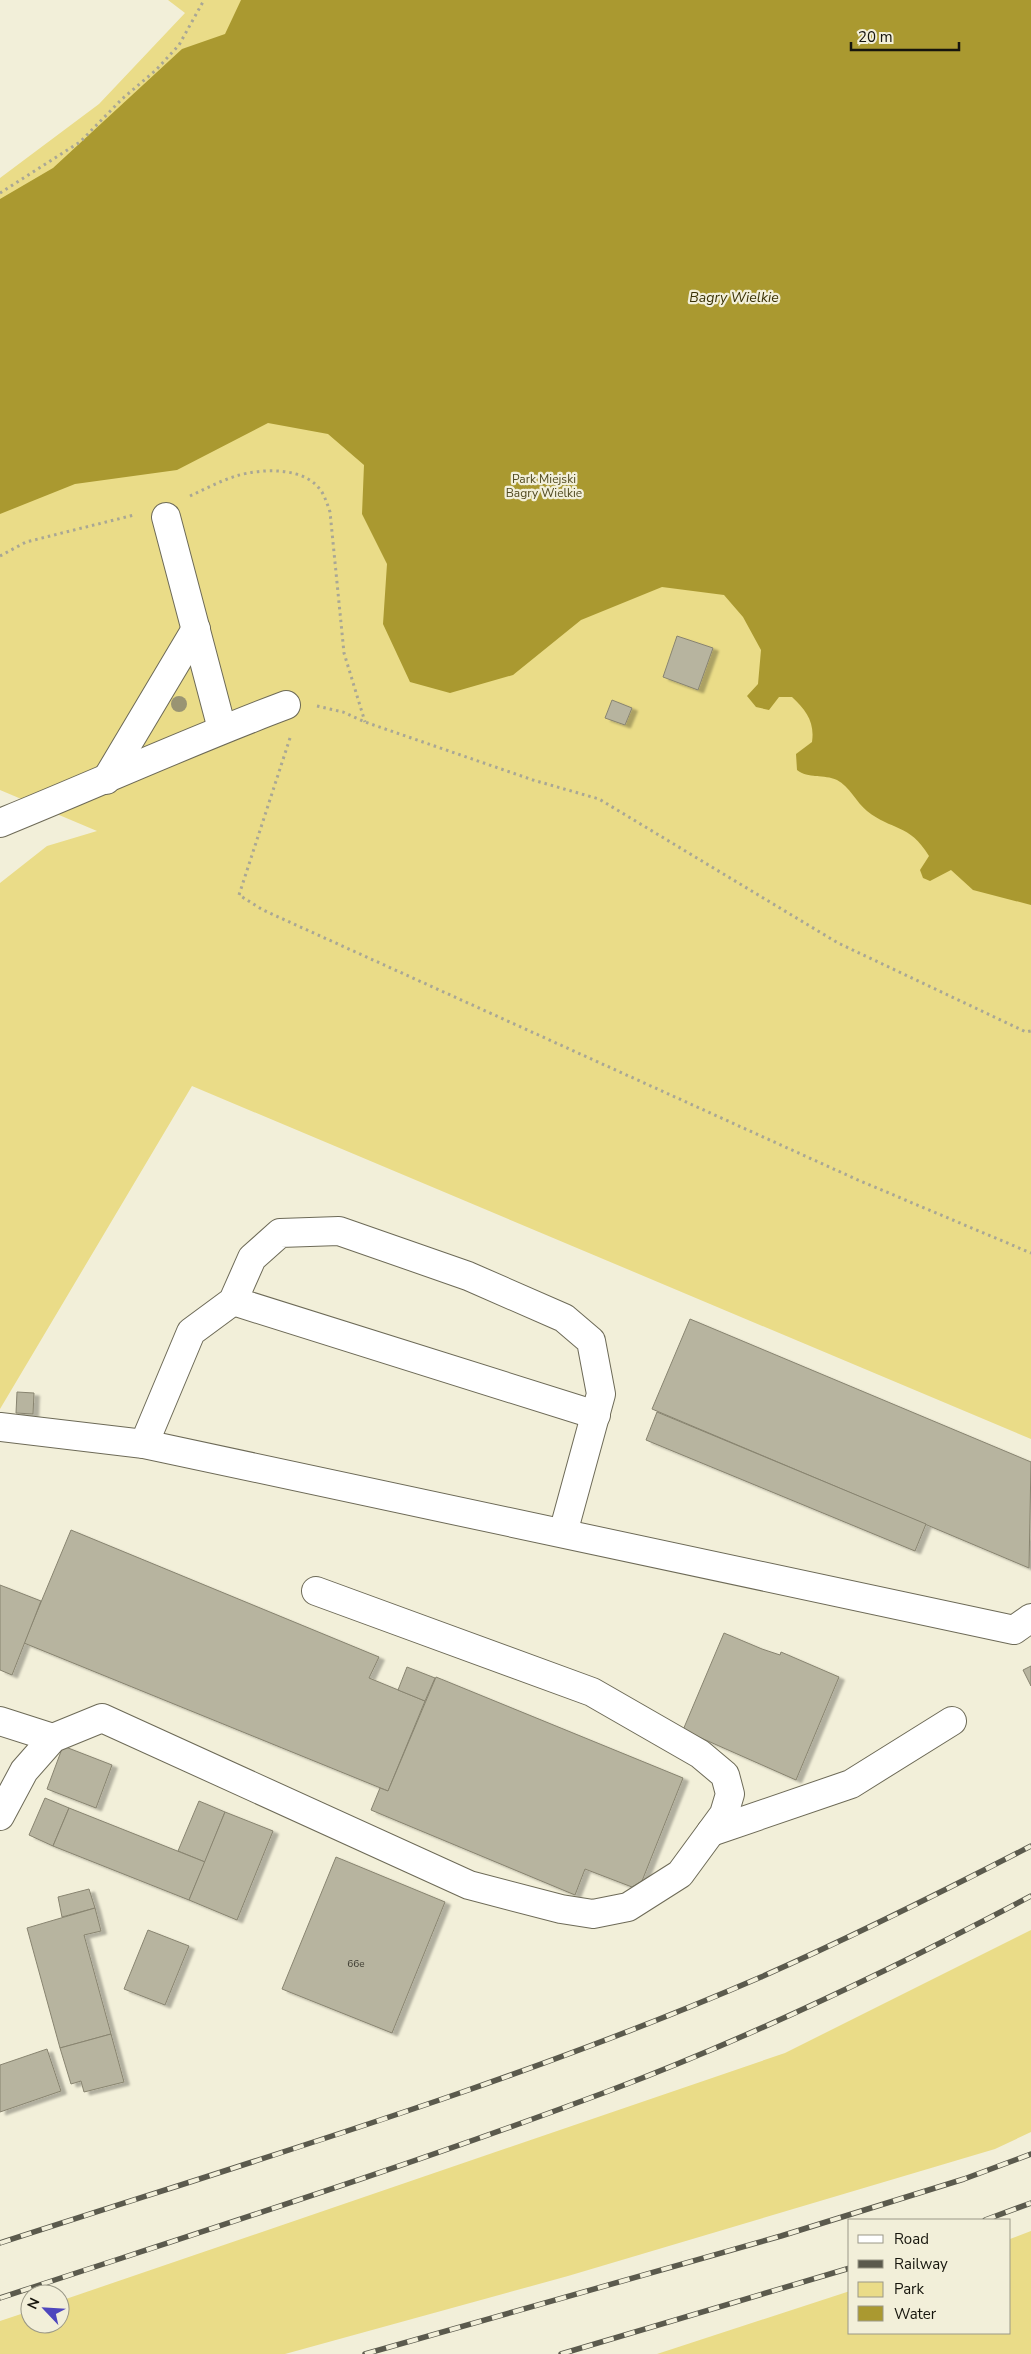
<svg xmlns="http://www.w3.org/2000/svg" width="1031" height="2354" font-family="'Nunito Sans',sans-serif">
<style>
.green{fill:#eadc88}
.water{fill:#aa9930}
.building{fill:#b7b49f;stroke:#888470;filter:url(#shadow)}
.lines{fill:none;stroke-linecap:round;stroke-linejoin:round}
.minor-casing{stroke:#6d6a57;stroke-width:30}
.path{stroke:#a9a795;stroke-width:3;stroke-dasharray:2.5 4;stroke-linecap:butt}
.minor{stroke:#fff;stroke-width:28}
.rail-casing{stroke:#5b5a4d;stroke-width:5.5}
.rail{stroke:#f2efd9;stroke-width:4;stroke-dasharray:11;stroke-linecap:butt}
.tree{fill:#999473}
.labels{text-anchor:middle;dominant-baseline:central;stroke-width:4.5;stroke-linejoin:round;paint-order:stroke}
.number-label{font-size:10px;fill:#3e3d32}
.park-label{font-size:12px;fill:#50491f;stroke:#f2efd9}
.water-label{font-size:14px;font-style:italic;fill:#3a3206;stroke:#f2efd9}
</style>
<defs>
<filter id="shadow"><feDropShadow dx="5.5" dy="3" stdDeviation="1" flood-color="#0004"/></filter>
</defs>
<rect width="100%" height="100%" fill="#f2efd9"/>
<g class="green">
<path d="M168,0H1031V1439L192,1086L0,1409V883L47,846L97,831L0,790V178L99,104L185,13Z"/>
<path d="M1031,1930V2132L995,2149L568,2276L285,2354H0V2321L30,2311V2324H60V2301L785,2053Z"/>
<path d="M1031,2231V2354H657L850,2291V2333H1010V2239Z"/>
</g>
<path class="water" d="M241,0H1031V905L973,890L951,870L930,881L923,878L920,870L929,856C909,823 892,831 867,811C857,803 849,786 837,780C824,774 808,779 797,770L796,754L812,742C815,722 806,710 792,697H779L769,710L756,707L747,696L758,684L761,650L743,617L724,595L662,587L581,620L513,675L450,693L410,682L383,624L387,564L362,514L364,465L328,434L268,423L177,470L75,484L0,514V199L53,168L182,49L225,34Z"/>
<g class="building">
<path d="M677,636L713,648L698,690L663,677Z"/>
<path d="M612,700L632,708L625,725L605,718Z"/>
<path d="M690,1319L1031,1462L1029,1568L652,1409Z"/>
<path d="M17,1392L34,1393L33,1414L16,1413Z"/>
<path d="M657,1412L926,1524L915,1551L646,1440Z"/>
<path d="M71,1530L379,1657L369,1678L425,1701L388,1791L24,1643Z"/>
<path d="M0,1585L41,1601L12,1675L0,1670Z"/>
<path d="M724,1633L762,1649L780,1655L781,1652L839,1677L796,1780L683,1730Z"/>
<path d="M1031,1666V1686L1023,1670Z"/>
<path d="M407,1667L435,1678L425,1701L398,1690Z"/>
<path d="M436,1677L683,1778L642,1881L632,1887L585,1869L575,1895L371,1810L380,1788L388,1791Z"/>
<path d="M63,1746L112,1765L96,1808L47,1789Z"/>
<path d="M45,1798L69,1808L53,1846L29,1835Z"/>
<path d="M199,1801L225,1812L205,1862L178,1851Z"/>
<path d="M69,1808L205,1862L189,1900L53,1846Z"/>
<path d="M225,1812L273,1831L237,1920L189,1900Z"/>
<path d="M336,1857L445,1902L392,2033L282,1989Z"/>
<path d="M89,1889L95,1908L62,1917L58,1897Z"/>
<path d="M95,1908L101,1931L84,1935L111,2034L60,2048L27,1928Z"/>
<path d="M148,1930L189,1946L165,2005L124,1989Z"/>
<path d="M111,2034L124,2082L84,2092L81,2081L71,2084L60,2048Z"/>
<path d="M47,2049L61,2091L0,2112V2065Z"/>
</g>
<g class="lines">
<g class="minor-casing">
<g id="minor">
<path d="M166,517L222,729"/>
<path d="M106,780L196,629"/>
<path d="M0,823C96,784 190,741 286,705"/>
<path d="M233,1301L596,1415"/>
<path d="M0,1427L144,1444L1014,1630L1031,1618"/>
<path d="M144,1444L191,1332L233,1301L252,1258L280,1233L339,1231L468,1276L564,1318L591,1341L601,1394L563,1533"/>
<path d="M0,1721L53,1738"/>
<path d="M0,1816L24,1771L53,1738L102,1718L469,1885L561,1909L593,1914L628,1907L680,1874L724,1814L730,1794L725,1775L700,1754L592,1692L316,1591"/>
<path d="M711,1832L851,1784L952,1721"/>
</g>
</g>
<g class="path">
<path d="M0,193L80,142L122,99L156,70L179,45L204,0"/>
<path d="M190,496C205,489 220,481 236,476C262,468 308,466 323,494C326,500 328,506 330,512L344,653L365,722"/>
<path d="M0,556L26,542L134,515"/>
<path d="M317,706L343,712L365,722L533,780L599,799L838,943L1026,1032L1031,1031"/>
<path d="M290,738L239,895L263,910L858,1180L1031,1253"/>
</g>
<use href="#minor" class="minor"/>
<g class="rail-casing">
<g id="rail">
<path d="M985,2220L1031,2203"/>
<path d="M0,2243C255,2160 514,2084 761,1977C852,1937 942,1892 1031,1846"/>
<path d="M0,2298C203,2231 406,2167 606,2092C752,2037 893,1969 1031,1896"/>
<path d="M365,2354L781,2236L964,2179L1031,2154"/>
<path d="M561,2354L850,2268"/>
</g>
</g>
<use href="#rail" class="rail"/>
</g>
<circle class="tree" cx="179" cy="704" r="8"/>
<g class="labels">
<g class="number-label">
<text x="356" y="1964">66e</text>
</g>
<g class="park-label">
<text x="544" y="479">Park Miejski<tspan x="544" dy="14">Bagry Wielkie</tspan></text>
</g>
<g class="water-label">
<text x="734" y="297">Bagry Wielkie</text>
</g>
</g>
<rect x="848" y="2219" width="162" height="115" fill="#f2efd9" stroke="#9a9887"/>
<rect x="858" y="2235" width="25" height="8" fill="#ffffff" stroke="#9a9887"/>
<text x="894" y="2244" font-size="15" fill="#16150d">Road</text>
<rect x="858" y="2260" width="25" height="8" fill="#5b5a4d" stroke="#9a9887"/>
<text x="894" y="2269" font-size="15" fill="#16150d">Railway</text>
<rect x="858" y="2282" width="25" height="15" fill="#eadc88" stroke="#9a9887"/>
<text x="894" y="2294" font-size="15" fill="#16150d">Park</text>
<rect x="858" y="2306" width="25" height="15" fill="#aa9930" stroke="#9a9887"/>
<text x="894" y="2319" font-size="15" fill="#16150d">Water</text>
<g transform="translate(45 2309) rotate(295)"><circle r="24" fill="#f2efd9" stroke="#9a9887"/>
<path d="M0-4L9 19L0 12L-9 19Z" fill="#4e46bd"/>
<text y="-8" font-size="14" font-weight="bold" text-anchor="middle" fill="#16150d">N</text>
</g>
<path d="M851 42v8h108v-8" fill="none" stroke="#16150d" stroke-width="2.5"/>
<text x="858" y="42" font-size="15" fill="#16150d" stroke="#f2efd9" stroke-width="4" paint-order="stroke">20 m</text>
</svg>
